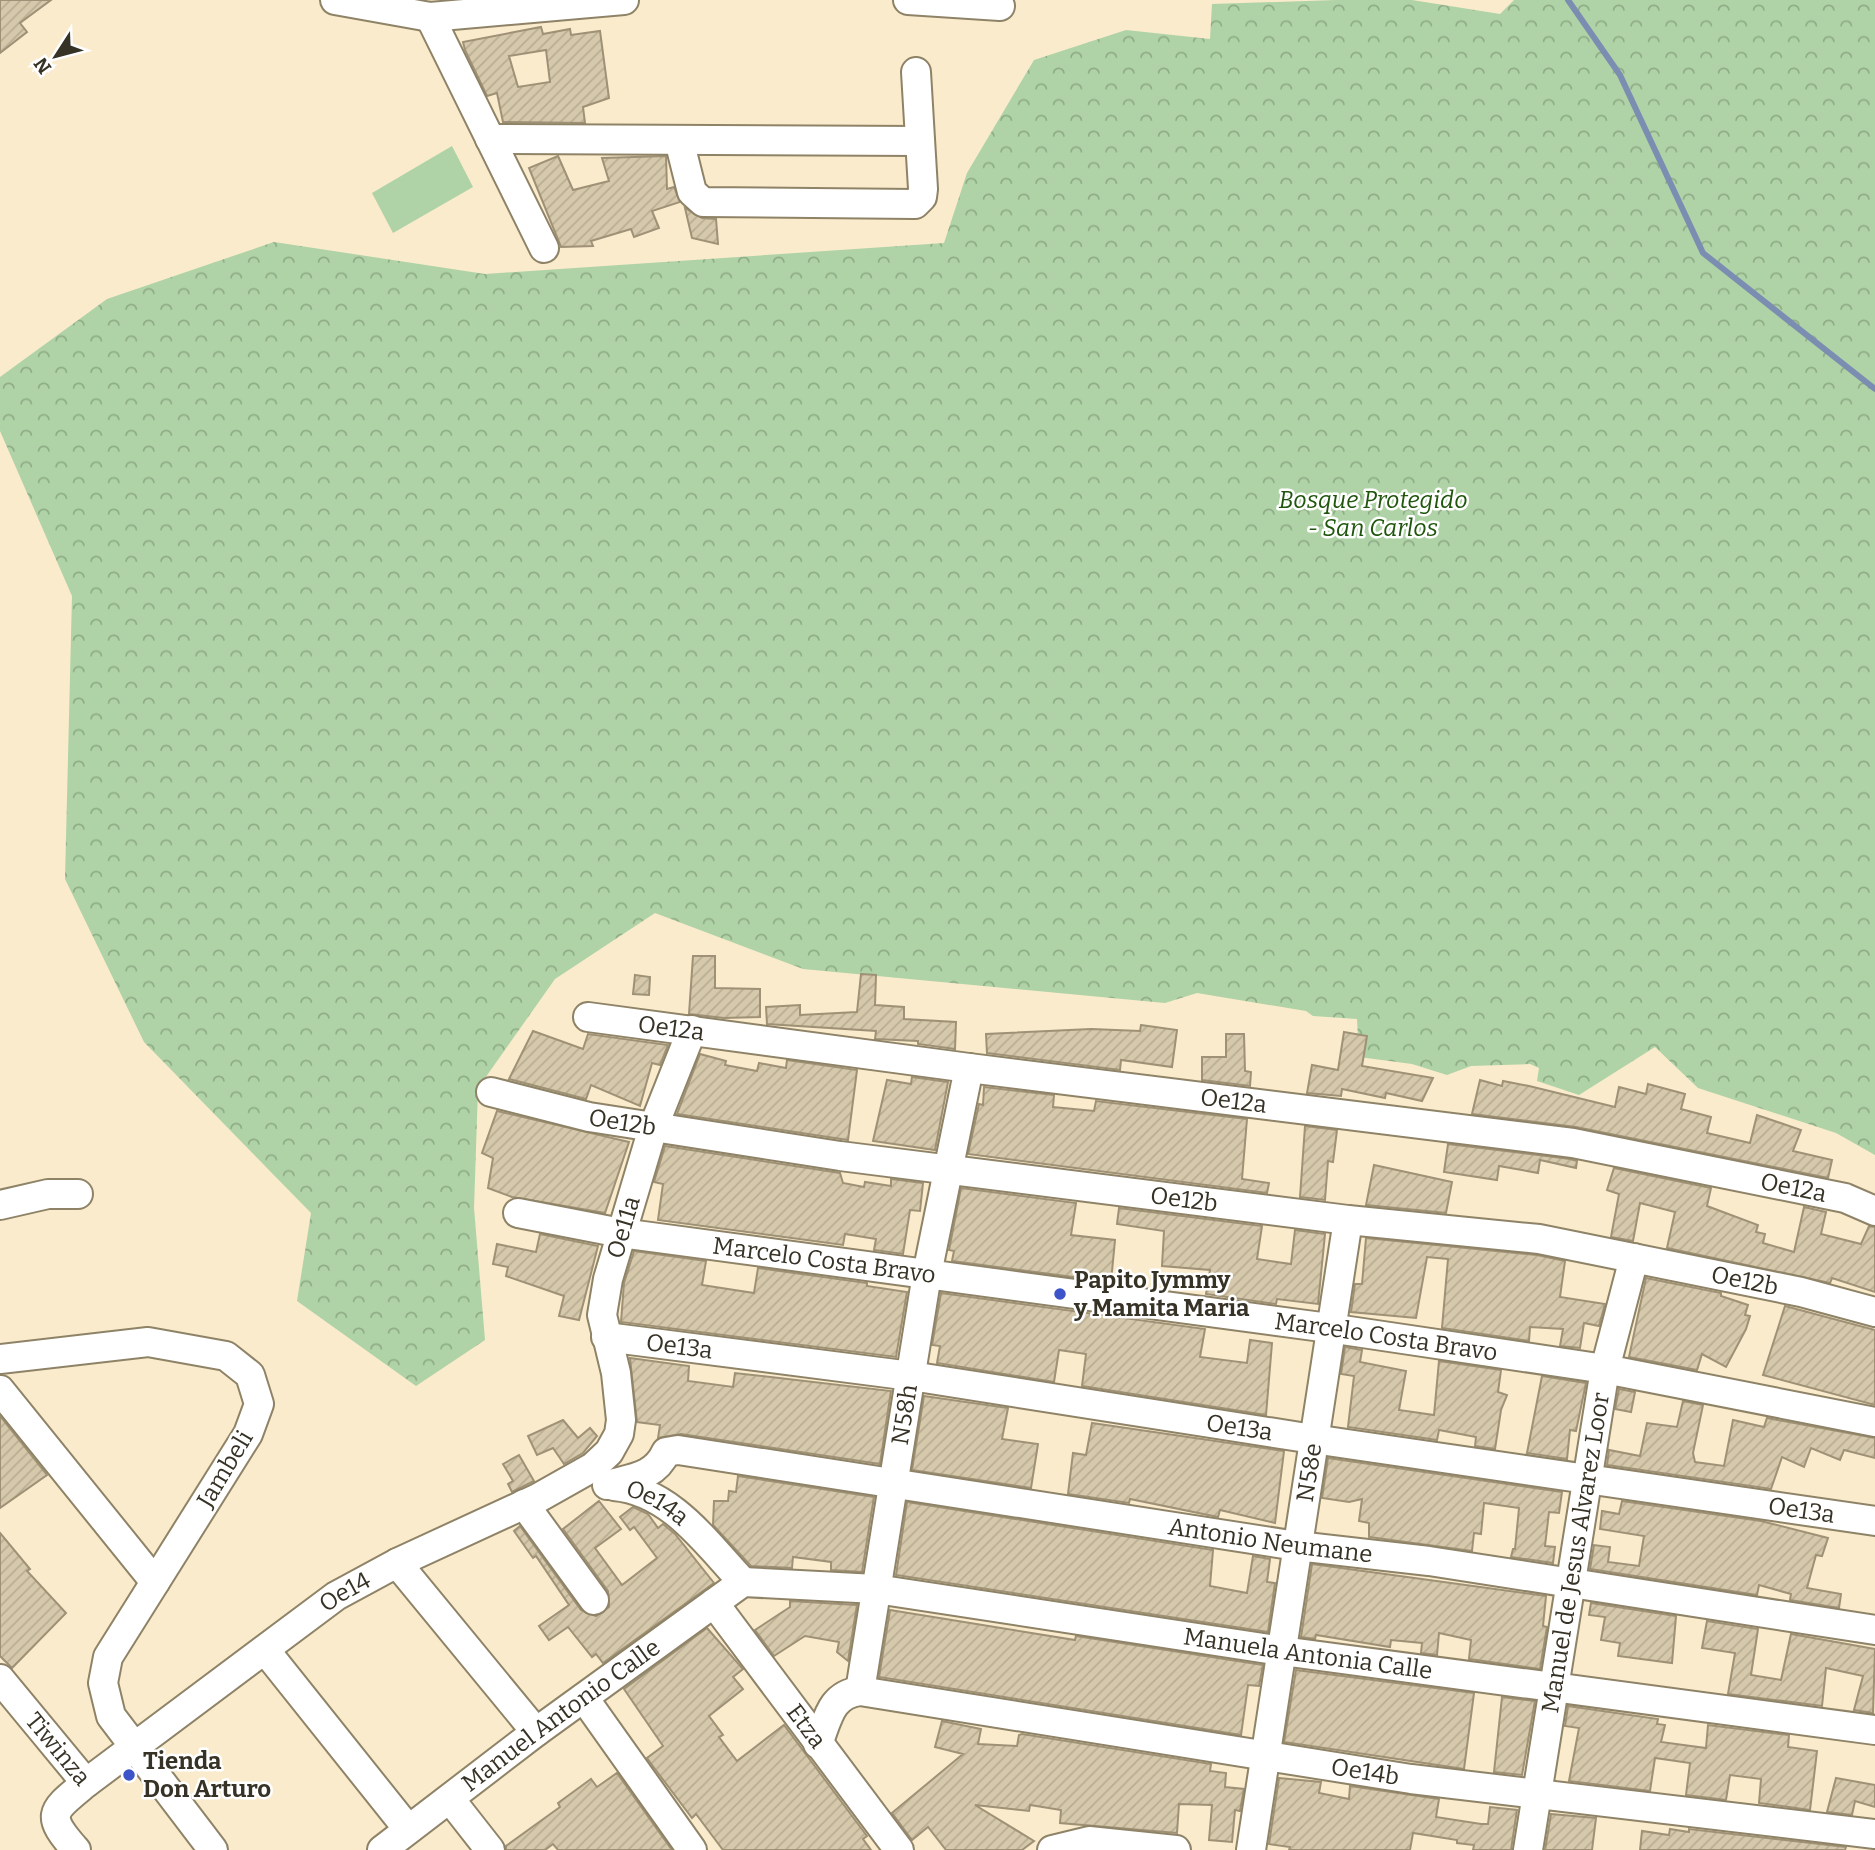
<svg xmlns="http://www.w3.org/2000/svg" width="1875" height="1850" font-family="Bitter,serif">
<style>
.forest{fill:url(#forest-crowns)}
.pitch{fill:#afd3a6}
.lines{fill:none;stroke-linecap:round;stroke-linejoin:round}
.stream{stroke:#7b8eb1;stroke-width:6}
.building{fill:url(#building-hatch);stroke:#9e9175;stroke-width:2;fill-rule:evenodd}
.minor-casing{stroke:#8f8367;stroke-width:32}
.minor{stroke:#fff;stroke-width:28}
.poi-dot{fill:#3c54c7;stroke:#fff;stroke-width:2.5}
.labels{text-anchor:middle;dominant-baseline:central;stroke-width:5;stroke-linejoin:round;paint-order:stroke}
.park-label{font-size:24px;font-style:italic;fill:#1f550c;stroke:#fff}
.street-label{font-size:24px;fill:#373226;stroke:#fff}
.poi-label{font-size:24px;font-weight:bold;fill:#373226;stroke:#fff;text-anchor:start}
</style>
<defs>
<pattern id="forest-crowns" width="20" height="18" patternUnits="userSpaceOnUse" patternTransform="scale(1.75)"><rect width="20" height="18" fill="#afd3a6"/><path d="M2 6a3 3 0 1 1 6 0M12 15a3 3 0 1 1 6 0" fill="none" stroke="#8fac87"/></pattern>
<pattern id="building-hatch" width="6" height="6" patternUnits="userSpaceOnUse" patternTransform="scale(1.75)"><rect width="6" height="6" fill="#d6c9ab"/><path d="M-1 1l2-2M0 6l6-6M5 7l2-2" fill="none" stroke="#b8ad93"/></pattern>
</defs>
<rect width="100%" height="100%" fill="#f9ebcc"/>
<path class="forest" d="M1336,0H1412L1500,14L1514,0H1875V1155L1836,1133L1698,1088L1655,1047L1579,1095L1537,1081L1539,1068L1530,1064L1471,1066L1447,1075L1412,1064L1359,1057L1357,1019L1313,1016L1306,1011L1197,993L1165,1003L803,969L655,913L555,979L478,1088L474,1208L485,1340L416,1386L297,1301L311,1213L144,1042L65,879L72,596L0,431V377L107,299L274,242L485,274L944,243L967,173L1034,60L1126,30L1210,39L1212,4Z"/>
<path class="pitch" d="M452,146L473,187L393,233L372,193Z"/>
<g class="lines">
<path class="stream" d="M1568,0L1620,75L1703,253L1875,389"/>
</g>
<g class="building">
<path d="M0,0H51L20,23L27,32L0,53Z"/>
<path d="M541,27L543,34L570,29L571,35L600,31L609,98L583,107L585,123L503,122L497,93L487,96L465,50L463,42ZM546,50L550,82L518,87L509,56Z"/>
<path d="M558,156L573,190L609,181L602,158L666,156L667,189L674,187L680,202L652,211L659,228L634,237L631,229L591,241L593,246L561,247L529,168Z"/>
<path d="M685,208L702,218L716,219L718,244L692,238Z"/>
<path d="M693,956H715V988L760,989V1017L724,1018L689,1014Z"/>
<path d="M861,974L876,975L875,1005L904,1007V1019L956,1022L955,1049L918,1044V1041L875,1039L876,1031L767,1024L766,1007L800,1005V1015L857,1012Z"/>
<path d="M635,975L650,977L649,995L633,994Z"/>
<path d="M1141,1025L1177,1030L1172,1067L1121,1060L1120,1070L987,1053L986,1034L1091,1029L1140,1031Z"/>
<path d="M533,1031L583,1049L588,1034L668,1045L660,1065L652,1063L640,1106L591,1085L586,1099L509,1079Z"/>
<path d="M1344,1032L1367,1036L1362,1066L1433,1078L1422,1101L1386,1093L1385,1098L1342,1089L1341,1096L1307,1093L1312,1065L1338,1070Z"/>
<path d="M1226,1034H1244L1245,1071L1251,1072L1250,1086L1202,1080V1057H1226Z"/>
<path d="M700,1054L726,1061L725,1065L757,1071L759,1063L786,1068L787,1060L857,1070L848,1140L677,1114Z"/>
<path d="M912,1077L948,1082L935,1150L873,1141L887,1080L911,1084Z"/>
<path d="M1480,1080L1502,1086L1503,1081L1529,1086L1615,1107L1619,1087L1646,1094L1648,1084L1685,1094L1681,1109L1711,1117L1707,1133L1750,1143L1757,1115L1801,1130L1793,1151L1832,1160L1828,1178L1576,1127L1472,1114Z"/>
<path d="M984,1087L1054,1095L1053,1107L1094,1111L1096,1101L1247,1119L1242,1179L1269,1183L1267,1193L968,1154L979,1104L983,1105Z"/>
<path d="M497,1111L629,1142L605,1213L512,1197L488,1188L493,1158L482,1153Z"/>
<path d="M1305,1126L1337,1130L1333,1162L1328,1161L1325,1200L1300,1197Z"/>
<path d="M1448,1144L1570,1159L1577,1161L1576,1168L1540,1160L1538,1173L1499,1166L1497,1180L1444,1172Z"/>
<path d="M665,1146L840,1173L843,1183L864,1187L865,1182L891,1186V1179L923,1183L920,1211L910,1210L903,1254L874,1250L876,1239L845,1234L843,1245L658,1220L663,1184L654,1182Z"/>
<path d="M1374,1165L1452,1182L1446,1213L1366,1205Z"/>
<path d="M1614,1168L1711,1188L1707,1206L1758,1225L1756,1232L1765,1234L1763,1243L1794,1252L1804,1207L1826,1212L1821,1234L1861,1244L1869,1226L1875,1227V1292L1832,1278L1830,1283L1667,1248L1675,1212L1640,1203L1633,1241L1611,1237L1619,1194L1607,1190Z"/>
<path d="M961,1188L1076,1203L1071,1235L1115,1240L1111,1282L952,1261L954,1251L949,1250Z"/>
<path d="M1119,1208L1262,1226L1257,1259L1291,1264L1295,1230L1325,1234L1318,1304L1277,1299L1276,1304L1206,1294L1210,1270L1162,1266L1164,1231L1117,1224Z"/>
<path d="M540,1234L598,1246L579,1320L559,1316L564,1296L506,1276L508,1267L493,1264L497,1244L536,1252Z"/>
<path d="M1366,1238L1537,1255L1565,1261L1560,1297L1605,1304L1599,1326L1584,1323L1580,1348L1560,1346L1563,1329L1530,1327L1529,1341L1442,1328L1448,1259L1427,1257L1416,1318L1351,1312L1355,1284H1362Z"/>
<path d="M634,1251L706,1261L702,1285L754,1293L758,1268L867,1283V1286L907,1292L896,1357L621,1322L624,1283Z"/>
<path d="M1646,1278L1721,1293V1296L1748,1305L1745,1315L1750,1316L1746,1329L1726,1367L1702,1354L1697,1370L1629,1357Z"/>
<path d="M941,1293L1205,1329L1200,1357L1247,1363L1250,1340L1272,1343L1266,1415L1082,1386L1086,1354L1059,1350L1054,1382L937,1363L940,1346L932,1345Z"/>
<path d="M1785,1306L1875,1330V1405L1763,1375Z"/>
<path d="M1345,1347L1362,1350L1360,1362L1406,1371L1399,1410L1434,1415L1439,1361L1501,1370L1498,1392L1507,1395L1501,1410L1495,1449L1475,1446L1476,1437L1439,1430L1437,1440L1348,1427L1354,1376L1341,1374Z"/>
<path d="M630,1358L689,1366L688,1381L733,1387L735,1373L891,1391L880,1464L681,1434L658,1438L660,1425L637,1422Z"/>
<path d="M1542,1376L1586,1383L1576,1431L1570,1430L1567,1459L1527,1453Z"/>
<path d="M1619,1389L1635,1392L1631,1412L1615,1409Z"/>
<path d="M924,1396L1008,1408L1002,1439L1038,1444L1031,1488L912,1470Z"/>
<path d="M1683,1401L1703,1405L1693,1453L1695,1462L1724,1466L1733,1420L1764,1427L1767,1418L1875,1438V1458L1844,1450L1840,1460L1811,1448L1804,1467L1782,1457L1771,1489L1607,1465L1609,1450L1640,1456L1647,1423L1677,1427Z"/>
<path d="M0,1416L47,1475L0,1508Z"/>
<path d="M563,1420L578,1438L590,1428L597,1436L583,1453L564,1464L553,1448L537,1455L528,1436Z"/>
<path d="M1092,1423L1284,1451L1275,1523L1220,1510L1218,1517L1130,1499L1129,1503L1068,1494L1073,1453L1086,1455Z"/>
<path d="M519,1455L534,1481L512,1492L508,1484L513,1481L503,1464Z"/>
<path d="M1328,1458L1562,1492L1559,1513L1549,1512L1545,1546L1555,1547L1553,1563L1511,1557L1513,1549H1515L1519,1508L1484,1503L1481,1534L1474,1533L1472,1551L1369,1537V1523L1359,1521L1362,1499L1349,1502L1322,1498Z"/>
<path d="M738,1476L874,1497L862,1572L831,1570V1562L793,1557L792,1568L751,1566L713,1525L714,1501H728L729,1491L736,1492Z"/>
<path d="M599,1501L621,1529L595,1548L622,1585L657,1558L634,1527L630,1530L620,1517L633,1507L648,1514L658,1528L663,1524L675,1534L714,1583L603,1663L596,1654L592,1657L568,1627L549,1640L539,1626L569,1605L536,1556L533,1558L514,1531L520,1526L581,1610L596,1616L609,1607L608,1591L563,1529Z"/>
<path d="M1622,1501L1761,1521L1828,1538L1822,1556L1816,1555L1807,1588L1841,1594L1839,1608L1790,1600L1791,1594L1759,1585L1757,1595L1590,1569L1594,1545L1610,1547L1608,1562L1639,1566L1644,1536L1600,1529L1602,1511L1619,1514Z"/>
<path d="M907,1502L1213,1550L1210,1586L1247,1593L1253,1556L1270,1559L1267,1582L1275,1583L1268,1632L896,1575Z"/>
<path d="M0,1533L30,1569L27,1571L66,1613L12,1668L0,1656Z"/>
<path d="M1312,1564L1546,1596L1543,1626L1547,1627L1540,1669L1469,1659L1471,1640L1439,1633L1437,1655L1421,1653L1422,1643L1391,1640L1390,1647L1316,1635L1315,1639L1301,1637Z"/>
<path d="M790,1601L857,1605L848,1661L837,1652L839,1642L805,1636L774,1656L755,1630L790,1607Z"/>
<path d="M1591,1603L1676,1616L1672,1663L1618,1656L1620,1643L1601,1640L1605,1617L1589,1615Z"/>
<path d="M890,1610L1075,1640L1076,1636L1263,1665L1259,1686L1248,1685L1241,1735L879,1677Z"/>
<path d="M1707,1621L1758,1629L1751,1675L1781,1680L1791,1634L1875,1649L1873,1713L1854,1710L1863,1676L1826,1668L1822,1706L1728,1694L1735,1653L1702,1648Z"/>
<path d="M707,1628L743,1669L733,1677L743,1689L709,1716L723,1735L719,1737L737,1761L784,1725L867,1836L863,1839L871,1850H723L696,1814L692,1818L655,1769L647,1758L663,1746L624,1689Z"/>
<path d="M1296,1670L1474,1693L1464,1769L1284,1742Z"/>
<path d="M1502,1697L1535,1701L1522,1775L1494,1772Z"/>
<path d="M1568,1706L1658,1719L1657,1724L1665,1725L1661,1742L1706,1748L1708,1725L1789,1735L1788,1747L1817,1751L1810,1810L1759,1803L1761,1779L1730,1775L1726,1800L1686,1795L1690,1763L1655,1758L1650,1791L1569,1781L1579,1728L1565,1726Z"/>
<path d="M942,1721L981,1729L978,1744L1017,1746L1019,1735L1022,1734L1211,1764L1210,1771L1226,1773L1225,1787L1244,1789L1240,1811L1235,1810L1232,1842L1209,1840L1212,1805L1179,1804L1177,1833L1060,1823L1061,1810L1030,1805L1029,1811L975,1805L1034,1841L1022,1850H946L928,1827L912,1840L892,1813L963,1754L935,1747Z"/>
<path d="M617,1773L672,1850H558L553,1844L545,1850H506V1846L560,1807L558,1803L591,1779L597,1787Z"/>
<path d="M1279,1778L1321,1782L1319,1793L1349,1799L1350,1786L1439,1799L1436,1817L1481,1824H1488L1490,1807L1517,1810L1511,1850H1473L1474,1845L1457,1843V1840L1413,1833L1410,1850H1289L1290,1847L1269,1844Z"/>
<path d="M1836,1778L1875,1785V1807L1855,1801L1852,1815L1827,1812Z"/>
<path d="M1551,1814L1596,1818L1592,1850H1545Z"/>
<path d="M1670,1829L1689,1832V1829L1846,1847L1845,1850H1640L1642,1831L1669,1835Z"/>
</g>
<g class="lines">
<g class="minor-casing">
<g id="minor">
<path d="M335,0L430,17L624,0"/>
<path d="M908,0L1000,6"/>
<path d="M430,17L544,248"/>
<path d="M490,139L919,141"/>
<path d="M679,140L692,192L703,202L915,204L922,197L923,189L916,72"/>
<path id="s1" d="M588,1017L969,1068L1573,1143L1845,1198L1875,1211"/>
<path id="s2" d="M491,1092L589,1117L840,1156L1348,1220L1539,1239L1801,1292L1875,1312"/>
<path d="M0,1205L48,1194H78"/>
<path id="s3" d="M518,1213L621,1233L1329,1328L1605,1369L1875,1422"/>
<path id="s4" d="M606,1337L911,1376L1313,1439L1875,1521"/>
<path d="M0,1359L148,1342L226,1356L250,1375L259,1404L248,1434L108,1657L103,1683L111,1716L213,1850"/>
<path d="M0,1390L155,1582"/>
<path id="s5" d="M607,1485C632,1478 655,1477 666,1452L678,1450L1297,1546L1429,1561L1875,1630"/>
<path id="s6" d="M614,1486C671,1491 706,1543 743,1582"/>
<path d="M524,1504L594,1600"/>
<path d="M397,1563L536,1732"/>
<path id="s7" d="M743,1582L876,1589L1282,1651L1875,1730"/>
<path id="s8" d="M714,1603L899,1850"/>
<path d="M265,1650L408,1829"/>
<path id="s9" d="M0,1679L86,1783"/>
<path id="s10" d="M860,1691L927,1274L969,1068"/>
<path d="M584,1698L692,1850"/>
<path id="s11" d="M818,1744C828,1719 830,1695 860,1691L1411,1779L1875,1834"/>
<path d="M450,1799L490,1850"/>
<path id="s12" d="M76,1850C44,1814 52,1811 86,1783L336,1596L397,1563L538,1498L593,1467L609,1452L619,1434L621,1420L616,1373L602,1315L608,1279L653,1128L692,1030"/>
<path id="s13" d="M382,1850L536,1732L743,1582"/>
<path d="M1052,1850L1089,1841L1176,1850"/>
<path id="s14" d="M1251,1850L1348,1220"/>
<path id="s15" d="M1528,1850L1605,1369L1634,1258"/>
</g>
</g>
<use href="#minor" class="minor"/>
</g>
<g class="poi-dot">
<circle cx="1060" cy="1294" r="7"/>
<circle cx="129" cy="1775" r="7"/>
</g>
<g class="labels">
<g class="park-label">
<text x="1373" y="500">Bosque Protegido<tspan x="1373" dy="28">- San Carlos</tspan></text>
</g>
<g class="street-label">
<text stroke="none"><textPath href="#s1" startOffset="84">Oe12a</textPath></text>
<text stroke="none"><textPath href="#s1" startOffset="651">Oe12a</textPath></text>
<text stroke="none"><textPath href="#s2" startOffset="135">Oe12b</textPath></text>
<text stroke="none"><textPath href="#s1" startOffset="1218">Oe12a</textPath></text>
<text stroke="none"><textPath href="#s2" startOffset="702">Oe12b</textPath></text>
<text stroke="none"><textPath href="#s12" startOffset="940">Oe11a</textPath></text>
<text stroke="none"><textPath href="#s3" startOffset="310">Marcelo Costa Bravo</textPath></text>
<text stroke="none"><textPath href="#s2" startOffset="1269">Oe12b</textPath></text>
<text stroke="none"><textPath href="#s3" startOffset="877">Marcelo Costa Bravo</textPath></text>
<text stroke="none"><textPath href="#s4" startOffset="74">Oe13a</textPath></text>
<text stroke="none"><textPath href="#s10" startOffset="280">N58h</textPath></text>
<text stroke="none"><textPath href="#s4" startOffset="640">Oe13a</textPath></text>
<text transform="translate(225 1469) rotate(-59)">Jambeli</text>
<text stroke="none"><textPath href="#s14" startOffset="382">N58e</textPath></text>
<text stroke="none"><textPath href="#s6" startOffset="47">Oe14a</textPath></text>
<text stroke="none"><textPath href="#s4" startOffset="1208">Oe13a</textPath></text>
<text stroke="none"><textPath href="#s5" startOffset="682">Antonio Neumane</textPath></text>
<text stroke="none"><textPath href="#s15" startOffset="301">Manuel de Jesus Alvarez Loor</textPath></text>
<text stroke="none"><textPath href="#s12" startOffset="408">Oe14</textPath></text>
<text stroke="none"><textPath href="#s7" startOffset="570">Manuela Antonia Calle</textPath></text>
<text stroke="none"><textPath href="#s13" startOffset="224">Manuel Antonio Calle</textPath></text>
<text stroke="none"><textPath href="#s8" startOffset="154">Etza</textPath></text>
<text stroke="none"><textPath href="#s9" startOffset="91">Tiwinza</textPath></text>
<text stroke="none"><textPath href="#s11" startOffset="584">Oe14b</textPath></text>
</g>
<g class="poi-label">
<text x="1074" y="1280">Papito Jymmy<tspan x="1074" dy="28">y Mamita Maria</tspan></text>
<text x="143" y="1761">Tienda<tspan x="143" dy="28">Don Arturo</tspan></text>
</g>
</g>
<g transform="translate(56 56) rotate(234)" stroke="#ffffff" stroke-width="5" paint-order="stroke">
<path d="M0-5L12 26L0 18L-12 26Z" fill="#373226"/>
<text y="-10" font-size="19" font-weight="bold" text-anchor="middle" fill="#373226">N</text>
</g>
</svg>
